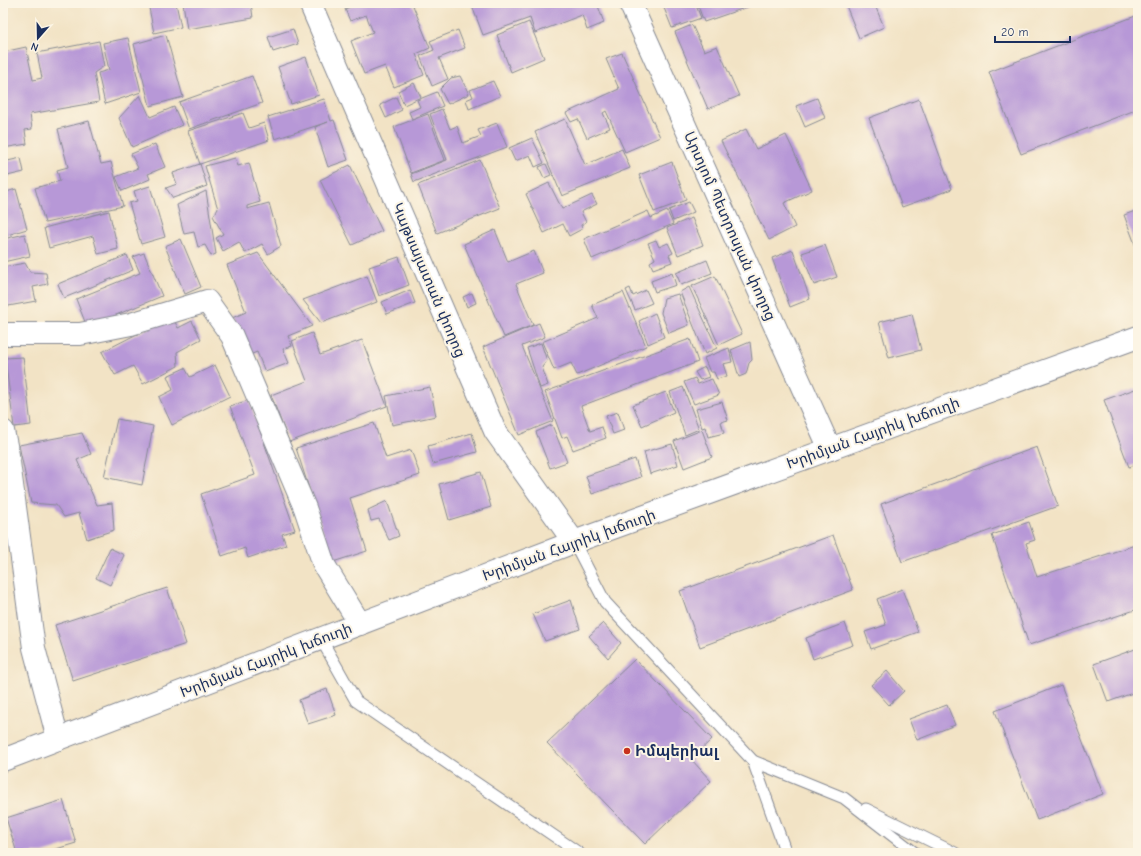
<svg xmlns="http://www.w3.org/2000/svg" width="1141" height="856" font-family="'Comic Neue','Noto Sans Armenian',sans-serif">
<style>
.building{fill:#b798d7}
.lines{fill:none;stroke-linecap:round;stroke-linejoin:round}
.service-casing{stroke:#868992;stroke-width:13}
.minor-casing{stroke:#868992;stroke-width:24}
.trunk-casing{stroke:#868992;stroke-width:24}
.service{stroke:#fff;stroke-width:11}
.minor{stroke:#fff;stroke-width:22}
.trunk{stroke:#fff;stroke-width:22}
.poi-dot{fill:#c8321e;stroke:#fcf5e5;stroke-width:1.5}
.labels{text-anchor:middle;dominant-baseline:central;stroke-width:4;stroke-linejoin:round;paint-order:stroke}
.street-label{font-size:15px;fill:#1b2f5e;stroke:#fcf5e5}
.poi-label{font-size:15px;font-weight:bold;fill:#1b2f5e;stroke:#fcf5e5;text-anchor:start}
</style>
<rect width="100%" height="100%" fill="#fcf5e5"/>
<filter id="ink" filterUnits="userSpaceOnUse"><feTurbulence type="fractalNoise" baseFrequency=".025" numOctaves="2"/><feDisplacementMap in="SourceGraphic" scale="8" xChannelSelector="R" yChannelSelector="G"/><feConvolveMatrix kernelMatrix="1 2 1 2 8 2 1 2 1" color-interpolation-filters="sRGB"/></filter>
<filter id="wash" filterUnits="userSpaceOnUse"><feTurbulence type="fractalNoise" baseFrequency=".012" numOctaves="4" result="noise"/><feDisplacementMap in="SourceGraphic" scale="16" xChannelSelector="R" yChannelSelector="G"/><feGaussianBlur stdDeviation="0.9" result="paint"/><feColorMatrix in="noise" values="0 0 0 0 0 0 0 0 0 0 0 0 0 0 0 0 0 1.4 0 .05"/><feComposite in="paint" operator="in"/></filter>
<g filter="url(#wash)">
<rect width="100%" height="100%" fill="#f2e3c5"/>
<g id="blocks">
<g class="building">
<path d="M148,3H176L181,27L154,33Z"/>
<path d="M183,3H251L253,18L187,29Z"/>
<path d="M361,3H412L430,48L416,54L424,75L394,87L385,66L364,74L351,41L373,32L366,15L350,21L345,9Z"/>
<path d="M480,3H597L604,23L587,30L582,15L535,33L530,18L483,35L472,6Z"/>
<path d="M662,3H695L701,18L672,28Z"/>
<path d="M697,3H759L704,22Z"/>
<path d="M845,3H874L884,27L859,38Z"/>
<path d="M1138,15V109L1021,154L989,72Z"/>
<path d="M529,22L544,58L511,72L497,35Z"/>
<path d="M692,25L704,51L717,46L739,96L708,109L675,32Z"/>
<path d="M293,29L298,44L273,52L268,37Z"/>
<path d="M458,30L465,48L439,58L448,79L432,86L420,56L434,50L430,41Z"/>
<path d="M166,35L183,97L150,106L134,44Z"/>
<path d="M128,38L141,92L105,104L98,73L109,70L103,43Z"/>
<path d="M99,41L104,66L94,73L99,102L30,114L32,129L25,130L27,144L3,148V52L26,47L33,80L42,78L37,53Z"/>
<path d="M622,53L660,137L625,152L606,111L603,113L610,128L587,138L578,119L571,122L566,113L619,89L606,59Z"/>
<path d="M306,57L319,95L291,104L278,67Z"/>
<path d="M252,76L262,103L189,129L179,102Z"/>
<path d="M460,76L469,94L448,104L440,89L451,78Z"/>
<path d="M493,81L500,96L469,109L466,100L473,97L470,90Z"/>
<path d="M414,83L421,97L404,105L398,91Z"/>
<path d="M437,92L443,106L412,119L409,112L420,107L417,100Z"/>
<path d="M140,95L150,117L174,107L182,125L132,147L119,118Z"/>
<path d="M396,97L402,110L386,118L380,105Z"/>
<path d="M817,98L825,118L805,127L796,106Z"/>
<path d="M324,99L331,121L334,120L348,160L328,167L315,127L328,122L275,139L268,117Z"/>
<path d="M919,99L952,189L902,207L869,118Z"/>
<path d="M442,109L450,129L457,126L463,143L481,136L478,130L497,123L507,147L414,182L411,174L447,160L430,114Z"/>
<path d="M243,113L249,128L264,123L269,140L200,164L188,131Z"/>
<path d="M428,114L445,160L411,173L394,127Z"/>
<path d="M565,119L585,165L622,149L630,168L562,196L535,132Z"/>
<path d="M89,121L101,164L111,162L123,206L45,223L35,188L60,181L57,170L68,167L58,129Z"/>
<path d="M746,129L756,149L786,135L812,190L784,203L795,227L769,240L721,141Z"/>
<path d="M532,138L544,163L535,167L530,155L515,161L509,148Z"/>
<path d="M155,144L165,167L148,174L150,179L122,191L116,177L138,168L131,154Z"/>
<path d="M21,158L24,172L3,177V162Z"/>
<path d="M235,158L238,166L249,163L260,202L247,206V209L269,203L281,246L268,254L262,244L245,253L239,242L223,251L216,238L223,234L213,216L218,209L205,166Z"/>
<path d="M480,160L500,208L437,233L418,185Z"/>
<path d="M672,162L686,200L654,212L639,175Z"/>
<path d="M200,164L207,186L173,198L166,188L177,184L173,173Z"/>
<path d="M546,164L551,175L544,178L539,167Z"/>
<path d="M350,165L382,231L352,245L320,180Z"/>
<path d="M549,183L562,209L592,195L597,204L581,212L586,222L581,225L582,229L569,236L563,224L544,233L526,194Z"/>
<path d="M150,186L165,237L141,244L129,203L137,201L134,191Z"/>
<path d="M16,189L27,229L4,236L3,230V193Z"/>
<path d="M206,191L216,254L211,256L205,245L198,247L194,232L184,234L177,205Z"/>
<path d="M689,202L694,212L673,221L669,210Z"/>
<path d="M1138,210V252L1124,215Z"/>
<path d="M109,211L118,249L98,254L93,236L49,248L44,228Z"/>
<path d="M648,211L651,218L667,211L673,224L592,259L584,239Z"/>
<path d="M692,218L703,245L678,255L667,228Z"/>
<path d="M495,230L508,262L534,251L543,273L516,284L533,325L504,337L464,244Z"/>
<path d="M25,234L30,256L3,262V239Z"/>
<path d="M181,239L201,287L185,294L165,246Z"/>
<path d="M656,240L659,247L668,243L673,253L669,255L672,262L653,269L650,262L655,259L648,243Z"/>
<path d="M825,245L837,277L814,285L802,253Z"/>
<path d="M793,250L810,299L790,307L772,258Z"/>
<path d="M144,253L162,296L87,327L76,299L140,273L133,257Z"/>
<path d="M258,253L312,326L288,336L292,346L283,349L289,363L265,372L257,352L247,356L232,318L246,312L227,265Z"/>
<path d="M127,255L133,270L64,298L58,284Z"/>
<path d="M399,257L409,285L379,296L369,267Z"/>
<path d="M707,260L712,273L681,285L676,273Z"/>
<path d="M25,263L30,272L46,273L48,284L33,287L36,301L3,307V267Z"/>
<path d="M672,273L676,285L655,292L651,281Z"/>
<path d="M367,276L377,302L321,323L303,300Z"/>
<path d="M715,276L742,334L719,345L692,286Z"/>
<path d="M689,287L717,348L705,354L680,292Z"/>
<path d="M630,288L633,296L646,290L652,303L635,310L626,290Z"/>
<path d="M410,290L415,303L387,314L382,302Z"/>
<path d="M623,292L646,346L577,375L571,363L554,370L542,342L598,318L592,305Z"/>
<path d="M472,293L476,303L467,307L463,297Z"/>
<path d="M678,294L689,325L669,333L661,313L664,298Z"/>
<path d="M655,313L664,337L648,344L639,321Z"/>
<path d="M912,314L921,350L889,358L879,322Z"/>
<path d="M172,316L178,328L192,321L201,339L177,352L178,366L143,384L133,366L115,375L102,352Z"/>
<path d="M539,323L545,337L522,346L553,421L519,435L483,347Z"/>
<path d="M312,333L320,355L362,340L387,406L289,442L271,395L307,381L292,341Z"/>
<path d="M690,339L698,362L581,406L590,431L602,427L606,438L573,450L567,436L562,438L545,392Z"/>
<path d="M750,342L752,360L749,363L746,374L739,377L731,350Z"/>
<path d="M541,343L547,361L542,367L548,385L540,388L527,348Z"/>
<path d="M729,348L732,362L723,364L727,376L717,379L714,372H710L704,358Z"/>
<path d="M23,357L31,425L14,427L5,358Z"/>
<path d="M215,365L230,396L172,425L159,397L173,390L167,376L185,368L190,377Z"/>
<path d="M705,367L709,377L700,380L695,372Z"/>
<path d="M695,378L698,384L712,379L719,395L694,404L684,382Z"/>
<path d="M430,387L436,416L392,425L386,396Z"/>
<path d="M683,387L699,429L685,435L670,392Z"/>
<path d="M1138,388V464L1129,467L1104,400Z"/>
<path d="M666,392L674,412L642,426L633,405Z"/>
<path d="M249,400L295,530L282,534L286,545L248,558L245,548L222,556L201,494L255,475L230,406Z"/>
<path d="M722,402L728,420L721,422L724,433L708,437L705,427L702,428L696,409Z"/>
<path d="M618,412L624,430L613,434L606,416Z"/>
<path d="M117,419L153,426L142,485L104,477Z"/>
<path d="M374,423L386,458L411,450L420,475L350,498L367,551L333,562L296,448Z"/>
<path d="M552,425L567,462L550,468L536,432Z"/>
<path d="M702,430L712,457L684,468L674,441Z"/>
<path d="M82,433L91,454L77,460L97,505L112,503L114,530L87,539L79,513L64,517L56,505L31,503L19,445Z"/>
<path d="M472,433L477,452L433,464L428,446Z"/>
<path d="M672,444L678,465L650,474L644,452Z"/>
<path d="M1037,447L1058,506L902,562L881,504Z"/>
<path d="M635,459L641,477L592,494L586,476Z"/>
<path d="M481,472L491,507L449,520L439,484Z"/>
<path d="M387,501L399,536L389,540L379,519L371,521L368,510Z"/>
<path d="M1029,522L1035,540L1026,543L1037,577L1138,544V609L1029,645L992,535Z"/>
<path d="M833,535L853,590L700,647L680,591Z"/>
<path d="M110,548L124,555L110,585L96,578Z"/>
<path d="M167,588L186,644L73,681L55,625Z"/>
<path d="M902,589L918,632L871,649L865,632L886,625L877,599Z"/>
<path d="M571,600L580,629L545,641L533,614Z"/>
<path d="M603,623L621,643L608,658L589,636Z"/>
<path d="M845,623L853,645L813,659L806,638Z"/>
<path d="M1138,648V691L1108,702L1094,664Z"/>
<path d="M635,659L712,739L691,759L711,781L645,844L547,743Z"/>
<path d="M887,671L904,691L889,705L871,685Z"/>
<path d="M1061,685L1103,794L1037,820L995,711Z"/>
<path d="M327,689L336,715L308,724L299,700Z"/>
<path d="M947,705L955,725L917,740L909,719Z"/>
<path d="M63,800L76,843L43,853H17L6,818Z"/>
</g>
</g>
</g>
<g filter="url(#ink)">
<use href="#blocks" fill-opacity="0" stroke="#868992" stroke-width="1"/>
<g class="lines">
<g class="service-casing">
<g id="service">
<path d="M574,542L605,602L753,761L844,798L915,853"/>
<path d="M321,639L356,701L579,853"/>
<path d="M753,761L786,853"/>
<path d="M866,809L955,853"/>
</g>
</g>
<g class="minor-casing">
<g id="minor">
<path d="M310,3L495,431L574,542"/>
<path d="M630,3L830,449"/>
<path d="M3,334H80L131,324L207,301L232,336L305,508L324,565L360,624"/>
<path d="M3,431L8,455L34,648L58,739"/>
</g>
</g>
<g class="trunk-casing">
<path id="trunk" d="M3,760L574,542L1138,337"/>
</g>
<use href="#service" class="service"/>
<use href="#minor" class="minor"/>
<use href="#trunk" class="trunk"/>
</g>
</g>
<circle class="poi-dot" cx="627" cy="751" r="4"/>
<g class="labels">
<g class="street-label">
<text transform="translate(730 226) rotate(66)">Արտյոմ Պետրոսյան փողոց</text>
<text transform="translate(429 280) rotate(67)">Կաթսայատան փողոց</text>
<text transform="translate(873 433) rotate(-20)">Խրիմյան Հայրիկ խճուղի</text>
<text transform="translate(569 545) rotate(-20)">Խրիմյան Հայրիկ խճուղի</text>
<text transform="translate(266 660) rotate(-21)">Խրիմյան Հայրիկ խճուղի</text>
</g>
<g class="poi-label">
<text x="635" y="751">Իմպերիալ</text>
</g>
</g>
<rect width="1141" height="856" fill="none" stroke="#fcf5e5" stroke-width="16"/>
<g transform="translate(38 38) rotate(200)" stroke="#fcf5e5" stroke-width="3" paint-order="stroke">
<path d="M0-3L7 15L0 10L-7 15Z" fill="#1b2f5e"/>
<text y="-6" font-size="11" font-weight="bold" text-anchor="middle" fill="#1b2f5e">N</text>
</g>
<path d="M995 36v6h75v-6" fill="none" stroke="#1b2f5e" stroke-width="2"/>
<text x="1001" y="36" font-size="12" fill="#1b2f5e" stroke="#fcf5e5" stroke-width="3" paint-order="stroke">20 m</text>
</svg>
